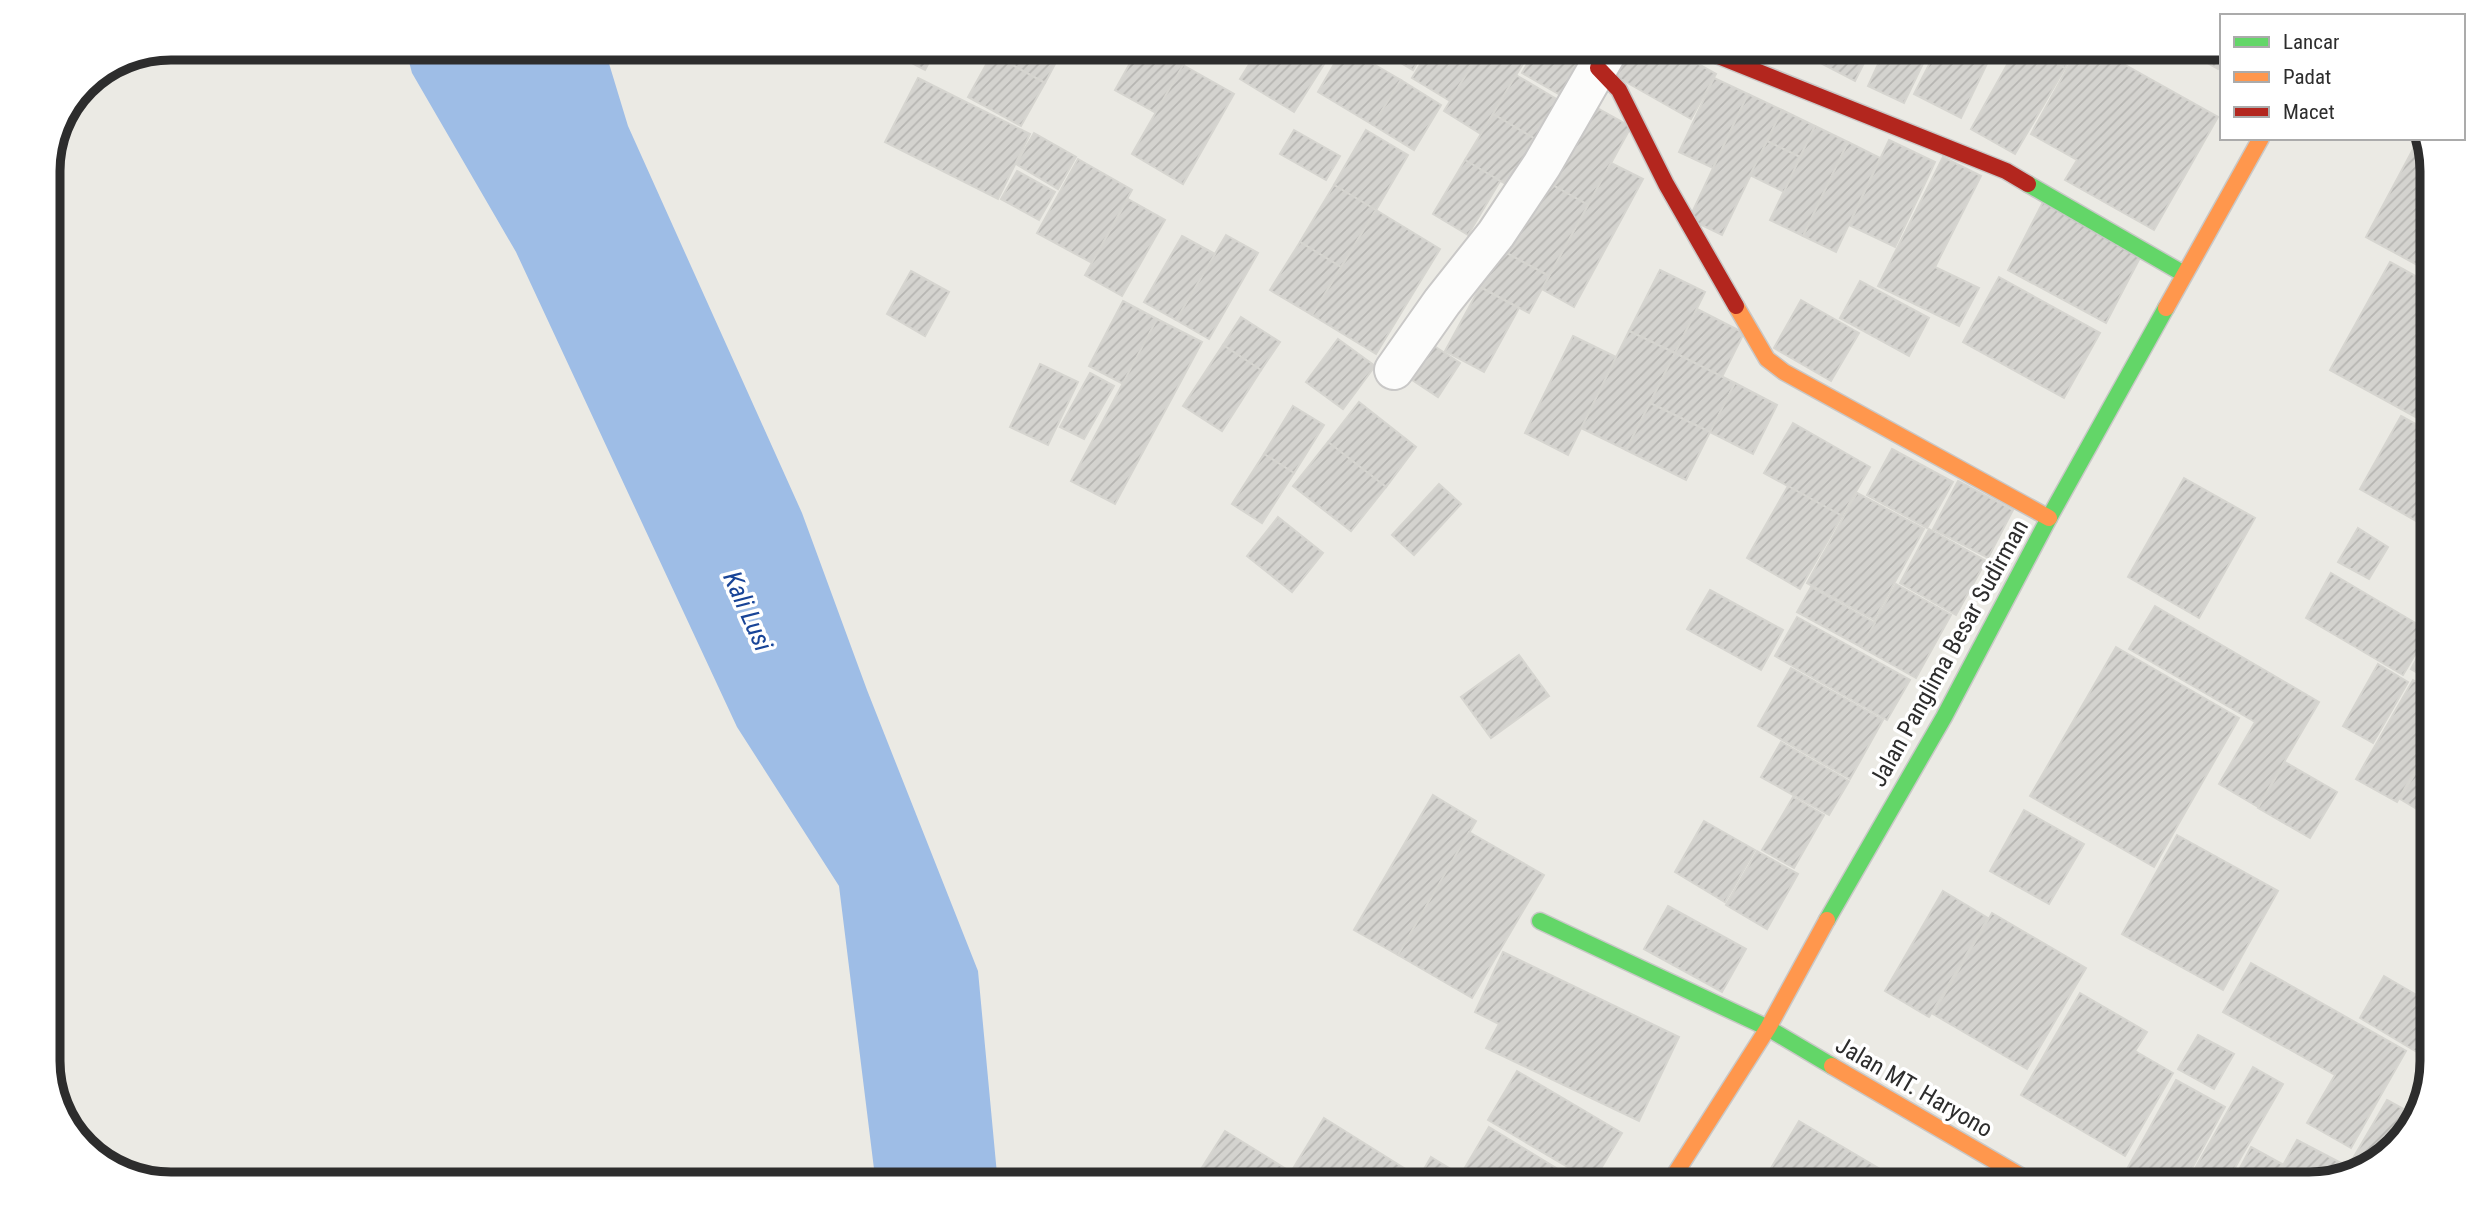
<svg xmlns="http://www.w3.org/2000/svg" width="2479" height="1232" font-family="'Roboto Condensed',sans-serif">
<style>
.water{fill:#9ebde6}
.building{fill:url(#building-hatch);stroke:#d6d5d0;stroke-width:2}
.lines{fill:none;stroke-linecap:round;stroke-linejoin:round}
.street-casing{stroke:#c9c8c7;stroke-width:42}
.fast-casing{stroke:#c9c8c7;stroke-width:19}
.slow-casing{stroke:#c9c8c7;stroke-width:19}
.jam-casing{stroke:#c9c8c7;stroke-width:19}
.street{stroke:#fcfcfb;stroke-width:38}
.fast{stroke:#63d668;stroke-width:16}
.slow{stroke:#ff974d;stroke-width:16}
.jam{stroke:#b3261e;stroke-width:16}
.labels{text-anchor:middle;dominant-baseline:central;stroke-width:7;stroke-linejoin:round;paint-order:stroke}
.street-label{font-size:24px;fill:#2d2d2d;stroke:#fff}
.water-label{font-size:26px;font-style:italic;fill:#184497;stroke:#fff}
.rim{fill:none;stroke:#2d2d2d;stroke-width:9}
</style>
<defs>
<pattern id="building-hatch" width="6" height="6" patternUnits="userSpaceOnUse" patternTransform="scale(1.75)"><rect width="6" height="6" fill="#d4d3cf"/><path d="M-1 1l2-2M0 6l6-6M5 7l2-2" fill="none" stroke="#b6b5b2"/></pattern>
</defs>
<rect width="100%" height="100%" fill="#ebeae4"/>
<path class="water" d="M405,47H604L628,126L802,513L867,690L978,971L998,1185H876L839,886L737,727L516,252L412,73Z"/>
<g class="building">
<path d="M881,47H937L925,70Z"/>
<path d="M996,47H1064L1045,83L992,54Z"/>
<path d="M1139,47H1194L1156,113L1115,90Z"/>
<path d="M1260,47H1322L1331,53L1294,112L1240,79Z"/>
<path d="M1344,47L1401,80L1373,125L1318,92Z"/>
<path d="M1374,47H1426L1413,70Z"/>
<path d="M1431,47H1483L1450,101L1412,78Z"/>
<path d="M1483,47H1512L1527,57L1481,134L1444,111Z"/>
<path d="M1537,47H1606L1574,103L1522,73Z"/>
<path d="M1625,47H1668L1716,74L1691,119L1610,73Z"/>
<path d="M1790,47H1872L1855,81Z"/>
<path d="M1886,47H1931L1904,103L1868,86Z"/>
<path d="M1938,47L1994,49L1961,118L1914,94Z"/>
<path d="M2017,47H2030L2065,68L2015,154L1971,129Z"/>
<path d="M2030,47H2076L2065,68Z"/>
<path d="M2079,47H2093L2218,117L2154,230L2065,180L2077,160L2031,134Z"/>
<path d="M2179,47H2222V62L2218,69Z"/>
<path d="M992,54L1045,83L1021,126L968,97Z"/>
<path d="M1183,65L1234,94L1183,184L1132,154Z"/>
<path d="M1516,75L1565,104L1542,143L1493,114Z"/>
<path d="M918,78L1030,134L998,199L885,142Z"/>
<path d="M1714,78L1748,94L1713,168L1679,152Z"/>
<path d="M1401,80L1441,105L1414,150L1373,125Z"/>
<path d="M1748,94L1782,110L1722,235L1689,219Z"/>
<path d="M1583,100L1631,127L1588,205L1540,178Z"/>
<path d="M1782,110L1815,126L1800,157L1767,141Z"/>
<path d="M1493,114L1542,143L1514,189L1465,160Z"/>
<path d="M1815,126L1848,142L1803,236L1770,220Z"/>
<path d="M1294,130L1340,156L1326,180L1280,154Z"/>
<path d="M1366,130L1408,155L1376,210L1334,185Z"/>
<path d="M1034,133L1076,157L1058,189L1016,164Z"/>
<path d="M2419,138H2423L2432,163V273L2366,237Z"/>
<path d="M1889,140L1935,162L1895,247L1849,225Z"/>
<path d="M1767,141L1800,157L1784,192L1750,175Z"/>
<path d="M1848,142L1880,158L1836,252L1803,236Z"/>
<path d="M1943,157L1981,176L1935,267L1979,288L1959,326L1878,286Z"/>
<path d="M1078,159L1132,190L1092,263L1037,233Z"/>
<path d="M1465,160L1500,181L1468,235L1433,214Z"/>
<path d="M1611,163L1643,179L1574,307L1542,289Z"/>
<path d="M1017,171L1055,192L1039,220L1001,199Z"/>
<path d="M1540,178L1588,205L1549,276L1501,250Z"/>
<path d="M1334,185L1376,210L1341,267L1300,242Z"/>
<path d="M1128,199L1165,220L1122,296L1085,275Z"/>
<path d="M2043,202L2142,254L2106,323L2008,270Z"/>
<path d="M1376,210L1440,249L1376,354L1312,315Z"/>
<path d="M1226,235L1258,253L1209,339L1176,320Z"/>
<path d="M1182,236L1215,254L1176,320L1144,302Z"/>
<path d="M1300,242L1341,267L1312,315L1270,290Z"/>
<path d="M1501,250L1549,276L1529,313L1480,287Z"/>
<path d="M2390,262L2432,285V426L2330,370Z"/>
<path d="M1660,270L1705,292L1675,353L1629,331Z"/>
<path d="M911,271L949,292L925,336L887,314Z"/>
<path d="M1999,277L2100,333L2064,398L1963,342Z"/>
<path d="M1860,281L1929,318L1909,356L1840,318Z"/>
<path d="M1480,287L1519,308L1484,372L1445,351Z"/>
<path d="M1801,300L1859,333L1831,381L1774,348Z"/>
<path d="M1123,301L1157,319L1123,384L1089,366Z"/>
<path d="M1697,309L1744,333L1722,377L1675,353Z"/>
<path d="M1241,317L1280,342L1261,370L1223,345Z"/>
<path d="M1157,319L1202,342L1115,504L1071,481Z"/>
<path d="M1629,331L1675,353L1626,450L1581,428Z"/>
<path d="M1573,336L1616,357L1568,455L1525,433Z"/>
<path d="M1422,338L1460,363L1438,397L1400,372Z"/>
<path d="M1338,339L1375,366L1343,409L1306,382Z"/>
<path d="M1223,345L1261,370L1222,431L1183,406Z"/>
<path d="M1675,353L1735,383L1710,432L1650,403Z"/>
<path d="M1040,364L1078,382L1048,445L1010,427Z"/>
<path d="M1090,373L1114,386L1084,439L1060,427Z"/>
<path d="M1735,383L1777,405L1753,454L1710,432Z"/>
<path d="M1359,402L1416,447L1386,487L1328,442Z"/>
<path d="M1650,403L1710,432L1686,480L1626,450Z"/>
<path d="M1293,406L1324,425L1294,473L1264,454Z"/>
<path d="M2401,416L2432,433V530L2360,489Z"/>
<path d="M1793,423L1870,467L1842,516L1764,473Z"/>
<path d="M1328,442L1386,487L1351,531L1293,486Z"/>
<path d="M1892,449L1953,482L1927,528L1867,495Z"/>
<path d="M1264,454L1294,473L1262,523L1232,504Z"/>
<path d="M2184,478L2255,518L2199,618L2128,577Z"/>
<path d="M1958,481L2013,510L1988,558L1933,529Z"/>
<path d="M1439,484L1461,504L1414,555L1392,535Z"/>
<path d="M1788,486L1842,516L1800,589L1747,558Z"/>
<path d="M1857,493L1924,529L1874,620L1807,583Z"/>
<path d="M1278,517L1323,553L1292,592L1247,556Z"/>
<path d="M2358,528L2388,547L2369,579L2338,562Z"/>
<path d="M1929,529L1986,561L1956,615L1900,583Z"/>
<path d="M2331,573L2429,631L2403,675L2306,618Z"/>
<path d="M1896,584L1951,615L1916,678L1861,647Z"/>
<path d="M1811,587L1875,623L1861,647L1797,612Z"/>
<path d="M1710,590L1783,630L1761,670L1687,629Z"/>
<path d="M2155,606L2319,702L2258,807L2219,784L2255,722L2129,649Z"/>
<path d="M1797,617L1910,680L1887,720L1775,656Z"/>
<path d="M2432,631V681L2411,669Z"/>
<path d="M2116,647L2239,718L2154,867L2030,796Z"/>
<path d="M1519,655L1549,696L1491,738L1461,697Z"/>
<path d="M2378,664L2408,682L2373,743L2343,726Z"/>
<path d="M1791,668L1883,720L1850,779L1758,726Z"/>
<path d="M2413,680L2432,691V740L2397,802L2356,779Z"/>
<path d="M1781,742L1849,781L1829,815L1761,777Z"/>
<path d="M2432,745V818L2400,799Z"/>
<path d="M2285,762L2337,792L2310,838L2258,808Z"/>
<path d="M1433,795L1476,821L1398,955L1354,930Z"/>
<path d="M1793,797L1824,815L1794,868L1762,850Z"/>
<path d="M2024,810L2084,844L2049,904L1990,871Z"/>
<path d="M1704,821L1755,850L1725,902L1675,872Z"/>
<path d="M1469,832L1544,875L1472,998L1398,955Z"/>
<path d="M2177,835L2278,891L2223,990L2122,934Z"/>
<path d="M1757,851L1798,874L1767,929L1726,905Z"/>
<path d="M1943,891L1988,918L1929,1017L1885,991Z"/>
<path d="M1668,906L1746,949L1722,992L1644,949Z"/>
<path d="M1992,913L2086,968L2027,1069L1933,1014Z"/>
<path d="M1503,952L1679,1037L1639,1121L1486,1048L1499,1024L1475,1012Z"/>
<path d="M2251,963L2406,1051L2351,1148L2307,1123L2335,1075L2223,1012Z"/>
<path d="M2384,976L2432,1004V1061L2360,1018Z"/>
<path d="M2080,993L2147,1032L2135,1051L2173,1073L2125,1156L2021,1095Z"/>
<path d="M2198,1035L2234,1054L2214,1089L2178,1069Z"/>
<path d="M2253,1067L2283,1084L2225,1185H2215L2193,1172Z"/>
<path d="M1517,1071L1622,1133L1593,1182L1488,1120Z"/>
<path d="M2176,1080L2225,1107L2183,1185H2155L2127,1169Z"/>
<path d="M2387,1100L2418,1117L2377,1164L2355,1171L2348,1167Z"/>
<path d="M1324,1118L1412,1173L1405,1185H1311L1291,1172Z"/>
<path d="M1799,1121L1907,1185H1761Z"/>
<path d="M1489,1127L1584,1185H1486L1463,1171Z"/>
<path d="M1225,1131L1291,1172L1311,1185H1191Z"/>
<path d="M2297,1140L2341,1163L2333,1177L2309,1185H2272Z"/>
<path d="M2251,1147L2282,1164L2271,1185H2231Z"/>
<path d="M1431,1157L1477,1185H1415Z"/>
</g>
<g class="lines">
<g class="street-casing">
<path id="street" d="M1394,370L1442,302L1496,234L1542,165L1610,47"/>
</g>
<g class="fast-casing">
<g id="fast">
<path d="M2028,184L2184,274"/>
<path d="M1827,920L1944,717L2049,518L2166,308"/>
<path d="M1540,921L1768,1028L1832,1066"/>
</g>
</g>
<g class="slow-casing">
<g id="slow">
<path d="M1736,306L1767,359L1784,372L2049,518"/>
<path d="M2166,308L2261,138"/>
<path d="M1832,1066L2036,1185"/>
<path d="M1668,1185L1768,1028L1827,920"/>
</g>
</g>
<g class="jam-casing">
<g id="jam">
<path d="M1696,47L2006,171L2028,184"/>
<path d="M1598,68L1619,90L1666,184L1736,306"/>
</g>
</g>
<use href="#street" class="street"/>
<use href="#fast" class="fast"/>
<use href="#slow" class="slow"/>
<use href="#jam" class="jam"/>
</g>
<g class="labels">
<g class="street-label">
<text transform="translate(1949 653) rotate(-61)">Jalan Panglima Besar Sudirman</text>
<text transform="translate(1914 1087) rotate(30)">Jalan MT. Haryono</text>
</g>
<g class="water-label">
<text transform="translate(748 611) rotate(66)">Kali Lusi</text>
</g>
</g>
<path d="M0 0H2479V1232H0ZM171 60H2309A111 111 0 0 1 2420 171V1061A111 111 0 0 1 2309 1172H171A111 111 0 0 1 60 1061V171A111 111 0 0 1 171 60Z" fill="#fff" fill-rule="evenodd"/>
<path class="rim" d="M171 60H2309A111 111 0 0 1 2420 171V1061A111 111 0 0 1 2309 1172H171A111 111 0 0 1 60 1061V171A111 111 0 0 1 171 60Z"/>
<rect x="2220" y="14" width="245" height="126" fill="#ffffff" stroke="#ababab" stroke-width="2"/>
<rect x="2234" y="37" width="35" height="10" fill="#63d668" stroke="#ababab" stroke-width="2"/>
<text x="2283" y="49" font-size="21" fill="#2d2d2d">Lancar</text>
<rect x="2234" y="72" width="35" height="10" fill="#ff974d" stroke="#ababab" stroke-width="2"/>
<text x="2283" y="84" font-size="21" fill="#2d2d2d">Padat</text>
<rect x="2234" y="107" width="35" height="10" fill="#b3261e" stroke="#ababab" stroke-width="2"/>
<text x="2283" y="119" font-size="21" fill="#2d2d2d">Macet</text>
</svg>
